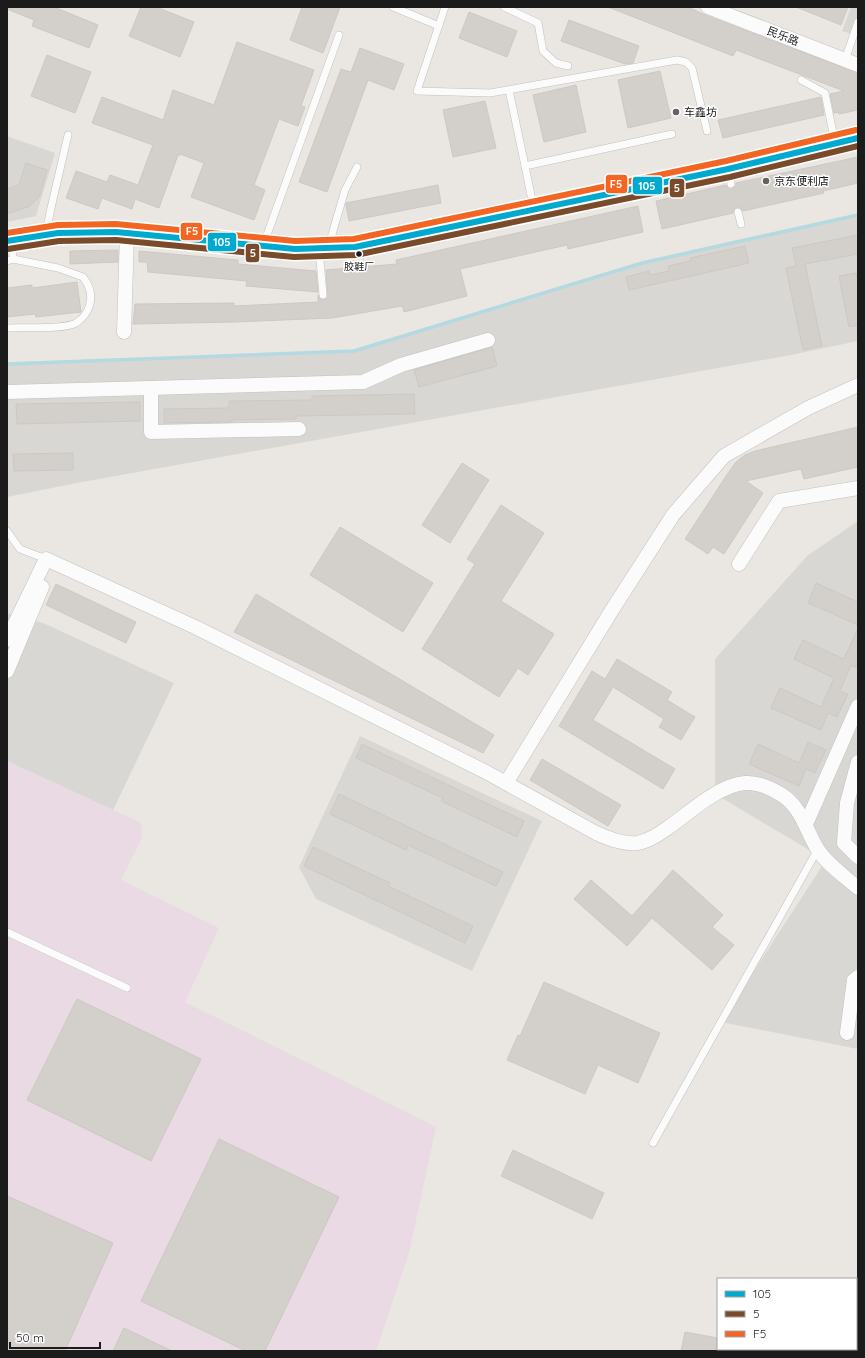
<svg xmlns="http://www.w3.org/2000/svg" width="865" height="1358" font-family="Quicksand,'Noto Sans SC',sans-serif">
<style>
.residential{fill:#d9d7d4}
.industrial{fill:#e9dae3}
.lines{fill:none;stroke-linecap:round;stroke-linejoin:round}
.stream{stroke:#b3d9e1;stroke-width:3.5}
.building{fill:#d3cfcb;stroke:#cdc8c3}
.service-casing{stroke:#c2c1bf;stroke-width:8}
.minor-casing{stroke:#c2c1bf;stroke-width:15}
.secondary-casing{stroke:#93937b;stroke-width:20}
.service{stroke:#fcfbfb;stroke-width:7}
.minor{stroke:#fcfbfb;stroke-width:14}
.secondary{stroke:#f2f2e8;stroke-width:19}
.bus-1-casing{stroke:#fff;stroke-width:9}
.bus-2-casing{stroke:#fff;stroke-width:9}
.bus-3-casing{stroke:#fff;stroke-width:9}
.bus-1{stroke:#00a9ce;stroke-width:6}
.bus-2{stroke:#7a4b2a;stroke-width:6}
.bus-3{stroke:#f26522;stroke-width:6}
.poi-dot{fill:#636261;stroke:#fff;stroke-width:1.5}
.bus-dot{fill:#1b1b1b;stroke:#fff;stroke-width:1.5}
.labels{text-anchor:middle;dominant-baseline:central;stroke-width:3;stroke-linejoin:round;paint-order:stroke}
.bus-label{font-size:10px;fill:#1b1b1b;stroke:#fff}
.street-label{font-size:11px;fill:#1b1b1b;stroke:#fff}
.poi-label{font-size:11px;fill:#1b1b1b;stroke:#fff;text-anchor:start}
.line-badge{stroke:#fff;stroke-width:1.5}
.badge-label{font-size:11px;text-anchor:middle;font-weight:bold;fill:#fff}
</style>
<rect width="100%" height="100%" fill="#eae7e2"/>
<g class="residential">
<path d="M851,7H858V36L842,31Z"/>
<path d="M7,136L55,153L36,216L7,222Z"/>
<path d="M858,215V341L791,355L82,482L7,497V363L354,351L642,263Z"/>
<path d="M858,521V1049L721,1022L826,860L715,794V659L807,556Z"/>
<path d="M7,613L43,623L174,683L113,810L7,761Z"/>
<path d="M360,736L542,821L472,971L316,899L299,867Z"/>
</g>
<path class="industrial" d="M7,761L141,823L142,837L121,880L219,928L185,1002L436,1127L409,1253L376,1351H7Z"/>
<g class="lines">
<path class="stream" d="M7,364L354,351L642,263L858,215"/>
</g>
<g class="building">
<path d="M7,7H54L98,25L89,48L32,26L34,20L7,9Z"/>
<path d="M141,7H156L194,22L180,57L129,36Z"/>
<path d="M302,7H340L323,53L290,40Z"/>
<path d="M608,7H688L705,15L858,73V110L839,114L838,112L834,113L830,94L844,91L736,50L733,56Z"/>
<path d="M796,7H848L841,25Z"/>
<path d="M469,12L517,31L507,57L459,38Z"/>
<path d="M569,20L639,46L633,63L625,64L561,41Z"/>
<path d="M237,42L314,70L301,106L305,107L298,126L279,119L254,185L265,190L254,220L191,197L204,163L180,154V155H178L159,208L135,199L132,209L102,198L98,209L66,198L76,171L107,182L110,175L138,185L153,145L92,123L102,97L163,120L173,90L214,105Z"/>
<path d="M360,48L404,64L394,90L368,80L327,192L299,182L341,69L351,72Z"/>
<path d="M47,55L91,72L75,113L31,96Z"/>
<path d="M660,71L671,118L628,128L618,80Z"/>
<path d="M576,85L586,132L544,142L533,95Z"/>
<path d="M821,97L824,115L723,138L718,120Z"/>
<path d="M485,101L496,148L453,157L443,110Z"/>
<path d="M858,157V183L823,191L824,193L743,211L741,208L737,207L734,209L733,213L662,229L656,201L726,185L729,189H732L736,186V183Z"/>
<path d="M26,163L47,170L41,192L38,198L30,206L7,214V189L19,185Z"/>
<path d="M438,185L441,203L349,221L346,205V203Z"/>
<path d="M638,206L643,232L568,249L567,245L460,269L467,296L404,312L402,306L332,318L235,322L133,324L135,304L234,303V306L318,302V295L321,300L326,299L328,297L326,270L397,264L396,260Z"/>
<path d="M858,235V254L805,264L822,346L803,350L786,268L796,266L792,248Z"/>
<path d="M745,246L749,263L629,290L626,277L649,271L650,275L669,271L668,266L691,261L690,258Z"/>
<path d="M118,250V262L70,264V251Z"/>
<path d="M139,251L238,260V264L316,271L318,292L246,286L247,281L148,272L147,262H139Z"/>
<path d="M856,273L858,282V325L849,327L839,276Z"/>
<path d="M77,282L81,312L36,317L35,314L7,317V288L32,285V288Z"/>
<path d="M492,347L497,366L419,387L414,370Z"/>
<path d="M414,394L415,414L296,416V419L232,420V422L164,423V409L229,408V401L312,400V396Z"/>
<path d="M140,402V421L17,424L16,404Z"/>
<path d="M858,427V467L804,479L801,469L746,481L763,493L724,554L713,547L708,554L685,539L726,476L736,462L745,455L755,451Z"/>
<path d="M73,453V470L14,471L13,454Z"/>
<path d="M462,463L489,480L450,543L422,525Z"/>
<path d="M501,505L544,533L501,601L554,634L528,675L518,668L499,697L422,649L475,564L467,559Z"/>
<path d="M340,527L433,583L403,632L310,575Z"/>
<path d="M816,583L858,602V625L808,603Z"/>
<path d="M56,584L136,622L126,643L46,605Z"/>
<path d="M256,594L494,735L483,753L234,632Z"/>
<path d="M858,628V668L851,665L840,691L848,694L837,717L828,713L821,730L771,708L780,688L821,707L834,678L794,659L803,640L844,659Z"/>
<path d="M617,659L672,692L667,700L695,717L681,740L659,727L664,719L613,687L593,720L675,769L663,789L559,726L592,671L605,679Z"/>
<path d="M808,742L826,750L815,773L806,769L799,786L749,764L758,744L799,763Z"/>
<path d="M362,744L524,821L517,837L441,801L443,798L356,758Z"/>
<path d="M542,759L621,805L608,826L530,780Z"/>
<path d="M339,794L503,872L496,886L408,845L406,850L330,814Z"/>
<path d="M313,847L390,883L388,886L473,926L465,943L304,866Z"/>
<path d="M673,870L723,915L712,927L734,945L712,970L652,918L627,946L574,899L591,880L632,916Z"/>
<path d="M544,982L660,1033L638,1083L598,1065L585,1094L507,1060L518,1035L520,1036Z"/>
<path d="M77,999L201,1059L151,1161L27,1100Z"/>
<path d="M219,1139L339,1197L265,1351H246L141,1301Z"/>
<path d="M513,1150L604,1193L592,1219L501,1176Z"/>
<path d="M7,1196L113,1243L65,1351H7Z"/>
<path d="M124,1328L172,1351H113Z"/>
<path d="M685,1332L718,1338V1351H681Z"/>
</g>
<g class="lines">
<g class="service-casing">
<g id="service">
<path d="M393,7L439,26"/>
<path d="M445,7L417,91L490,93L677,60L686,62L692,68L707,131"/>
<path d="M504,7L538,23L543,51L556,63L568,66"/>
<path d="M845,60L858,22"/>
<path d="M801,80L825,93L835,143"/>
<path d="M509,90L525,166"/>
<path d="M728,169L731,184"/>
<path d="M534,210L525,166L672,134"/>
<path d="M738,212L741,224"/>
<path d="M46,233L51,208L68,135"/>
<path d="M263,246L339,35"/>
<path d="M319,248L323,295"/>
<path d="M328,248L345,190L357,167"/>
<path d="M7,261L13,259L12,240"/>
<path d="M7,328C22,327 64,330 76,323C82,319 87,313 89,307C93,296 90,286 83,277L58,268L13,259"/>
<path d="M7,531L20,549L46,559"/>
<path d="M7,932L127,988"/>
<path d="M653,1143L818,849"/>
</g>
</g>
<g class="minor-casing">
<g id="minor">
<path d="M708,7L858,65"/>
<path d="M124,332L127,233"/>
<path d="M151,388V432L299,429"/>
<path d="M7,392L363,382L401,365L488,340"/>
<path d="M739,564L779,501L858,488"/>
<path d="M7,640L46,559L195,627L422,740L486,772L596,833C608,838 623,845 637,843C649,841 659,834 669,827C690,812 719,785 745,783C758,782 771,788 782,795C802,808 806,831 818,850C828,865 844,876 858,888"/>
<path d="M7,671L42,587"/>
<path d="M858,762L847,803L844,843L858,857"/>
<path d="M506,783L612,610L673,515L724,456L808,408L858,385"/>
<path d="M806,824L858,706"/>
<path d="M847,1033L854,980L858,977"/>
</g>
</g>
<g class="secondary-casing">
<path id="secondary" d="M7,241L58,233L116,232L295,249L355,247L728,169L858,138"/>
</g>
<use href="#service" class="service"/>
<use href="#minor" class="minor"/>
<use href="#secondary" class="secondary"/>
<g class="bus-1-casing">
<path id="bus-1" d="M7,241L58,233L116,232L295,249L355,247L728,169L858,138"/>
</g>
<g class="bus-2-casing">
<path id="bus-2" d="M8,249L59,241L116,240L294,257L356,255L730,177L858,146"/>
</g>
<g class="bus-3-casing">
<path id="bus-3" d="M7,233L58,225L116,224L295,241L354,239L726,161L856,130"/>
</g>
<use href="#bus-1" class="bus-1"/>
<use href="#bus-2" class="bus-2"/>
<use href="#bus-3" class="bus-3"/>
</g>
<g class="poi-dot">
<circle cx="676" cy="112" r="4"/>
<circle cx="766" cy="181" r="4"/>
</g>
<circle class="bus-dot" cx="359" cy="254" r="3.5"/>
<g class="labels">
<g class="bus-label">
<text x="359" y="266">胶鞋厂</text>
</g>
<g class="street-label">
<text transform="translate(783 36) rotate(21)">民乐路</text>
</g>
<g class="poi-label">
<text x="684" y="112">车鑫坊</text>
<text x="774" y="181">京东便利店</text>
</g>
</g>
<g class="line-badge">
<rect x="605" y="174" width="23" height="20" rx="4" fill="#f26522"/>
<rect x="632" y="176" width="31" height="19" rx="4" fill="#00a9ce"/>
<rect x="669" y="178" width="16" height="20" rx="4" fill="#7a4b2a"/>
<rect x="180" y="222" width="23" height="19" rx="4" fill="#f26522"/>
<rect x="207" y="232" width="30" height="20" rx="4" fill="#00a9ce"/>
<rect x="245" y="243" width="15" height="20" rx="4" fill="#7a4b2a"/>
</g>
<g class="badge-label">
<text x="616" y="188">F5</text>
<text x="647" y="190">105</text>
<text x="677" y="192">5</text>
<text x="192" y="235">F5</text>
<text x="222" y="246">105</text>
<text x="253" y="257">5</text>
</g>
<rect width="865" height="1358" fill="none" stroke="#1b1b1b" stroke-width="16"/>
<rect x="717" y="1278" width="140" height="72" fill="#ffffff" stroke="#a4a4a4"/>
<rect x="725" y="1291" width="20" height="6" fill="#00a9ce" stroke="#a4a4a4"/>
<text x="753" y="1298" font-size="12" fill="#1b1b1b">105</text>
<rect x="725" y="1311" width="20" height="6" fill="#7a4b2a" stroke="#a4a4a4"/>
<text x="753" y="1318" font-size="12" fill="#1b1b1b">5</text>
<rect x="725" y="1331" width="20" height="6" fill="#f26522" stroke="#a4a4a4"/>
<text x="753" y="1338" font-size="12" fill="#1b1b1b">F5</text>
<path d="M10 1342v6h90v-6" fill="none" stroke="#1b1b1b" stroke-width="2"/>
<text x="16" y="1342" font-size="12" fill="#1b1b1b" stroke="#ffffff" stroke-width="3" paint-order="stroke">50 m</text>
</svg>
